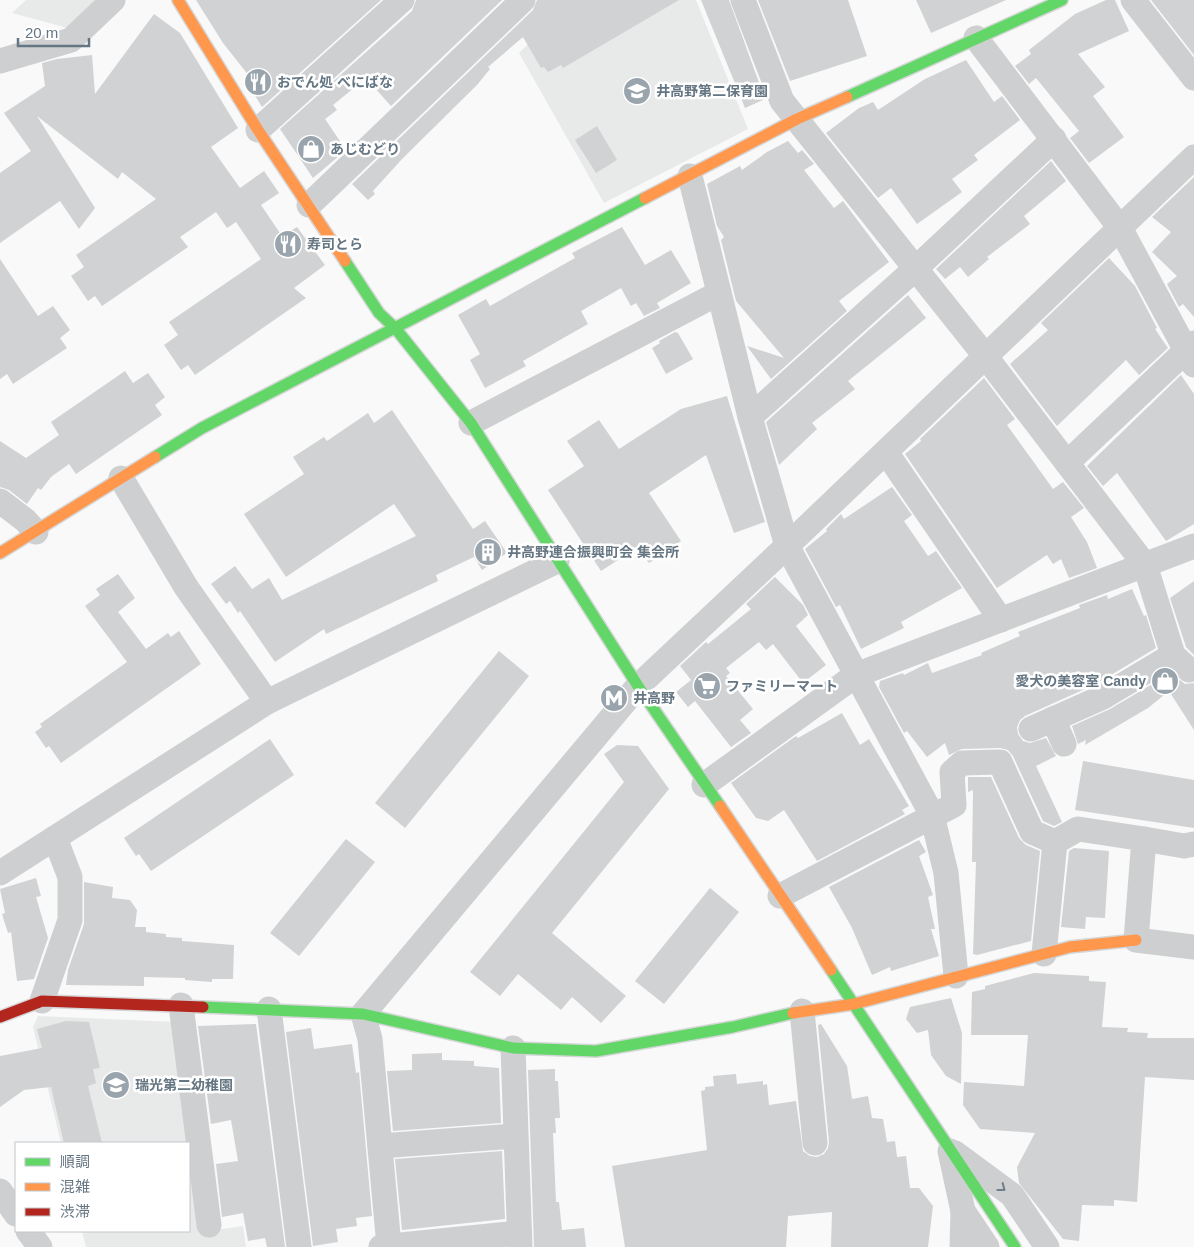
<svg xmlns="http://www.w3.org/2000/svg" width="1194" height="1247" font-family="Helvetica,'Noto Sans JP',sans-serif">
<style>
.built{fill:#e8e9e9}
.building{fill:#d0d2d3}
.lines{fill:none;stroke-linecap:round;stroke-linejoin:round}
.fast-casing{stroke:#d5d6d7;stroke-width:14}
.slow-casing{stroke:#d5d6d7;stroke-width:14}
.jam-casing{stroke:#d5d6d7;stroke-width:14}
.street{stroke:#cecfd0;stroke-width:25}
.fast{stroke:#63d668;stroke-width:11}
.slow{stroke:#ff974d;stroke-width:11}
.jam{stroke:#b3261e;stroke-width:11}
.oneway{stroke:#707f8b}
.labels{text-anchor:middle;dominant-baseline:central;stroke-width:5;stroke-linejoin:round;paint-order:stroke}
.poi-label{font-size:14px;font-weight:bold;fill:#657683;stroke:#fff;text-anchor:start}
</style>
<rect width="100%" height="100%" fill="#f9f9f9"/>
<g class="built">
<path d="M26,0H95L68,28L12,13Z"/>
<path d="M581,0H696L748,129L604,203L519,53L538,34Z"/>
<path d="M38,1016L176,1022L203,1232L243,1226L246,1247H86L82,1231H189V1143H61L33,1027Z"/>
</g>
<g class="building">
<path d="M196,0H381L262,107L249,86L254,89L257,86L223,43Z"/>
<path d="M416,0H502L391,106L366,78L333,105L337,110L325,119L346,150L313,178L280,129L412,11Z"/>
<path d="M537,0H679L563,68L561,65L548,72L544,67L541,68L523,37L488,67L490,69L477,85L403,158L373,191L375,194L368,200L352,184L533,10Z"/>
<path d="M701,0H729L765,99L745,108Z"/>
<path d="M758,0H848L867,56L790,81Z"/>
<path d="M916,0H1006L931,33Z"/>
<path d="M1106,0H1115L1129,31L1078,54L1105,87L1093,96L1124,137L1089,163L1070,138L1079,131L1036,78L1029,84L1015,66L1031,54L1029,50L1075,14Z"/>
<path d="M1151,0H1194V55Z"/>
<path d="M154,14L180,33L238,128L211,147L240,188L264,171L279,193L261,205L282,236L297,227L325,265L294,288L306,298L195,375L188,365L181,370L164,345L178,335L169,322L261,259L236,222L227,228L216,212L180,237L188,247L102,306L95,296L88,301L71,276L84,267L76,255L156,199L122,172L118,179L37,116L95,208L79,229L60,201L0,243V173L31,151L4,113L45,86L42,63L57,59L92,55L95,94Z"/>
<path d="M966,60L994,102L1002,96L1020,120L974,155L978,160L952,179L962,192L917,224L891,188L878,198L826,133L859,108L873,102L878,110L925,79Z"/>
<path d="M597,126L617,160L596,173L575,140Z"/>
<path d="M788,141L798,153L802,150L814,164L804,170L834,208L843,201L889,262L839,301L847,311L771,379L747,346L784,358L736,301L721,240L724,237L717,226L707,184L740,166L742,170L767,152Z"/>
<path d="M1051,161L1066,181L1024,216L1030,224L987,257L989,259L968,277L960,267L945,279L936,269Z"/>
<path d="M1194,177V317L1183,304L1179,307L1167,284L1177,276L1152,252L1171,232L1152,217Z"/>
<path d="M622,227L645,265L671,250L691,283L657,303L660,308L644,316L636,303L631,306L621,288L581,311L588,324L523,361L526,366L485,388L470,360L480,354L458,315L486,299L490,306L575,258L572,253Z"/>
<path d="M1109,258L1135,286L1157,328L1155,329L1168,348L1139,375L1126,360L1057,426L1010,364L1048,330L1041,323Z"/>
<path d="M0,259L38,316L53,306L70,330L60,338L67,348L13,384L7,374L0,379Z"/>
<path d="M908,295L926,318L848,381L855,389L812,423L817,429L779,465L766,422Z"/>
<path d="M675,332L678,333L693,359L666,374L652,348L660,343L659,341Z"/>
<path d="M125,371L133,383L148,373L165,397L155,405L162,415L76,474L69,464L51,477L41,490L38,488L27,504L9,490L0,487V441L26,458L59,435L51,422Z"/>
<path d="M1181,375L1194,394V524L1166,541L1117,473L1103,486L1087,466Z"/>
<path d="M984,378L1015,419L1007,425L1053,489L1063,482L1084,508L1071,517L1087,542L1097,568L1069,578L1061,559L1053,564L1047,555L997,588L905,454L921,441L920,439Z"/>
<path d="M727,396L765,522L734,533L706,455L649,493L681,541L649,563L638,547L601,571L548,490L584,466L567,441L599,420L619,449L681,409Z"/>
<path d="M392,410L473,529L485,521L507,553L482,570L474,557L436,575L438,581L326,634L324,629L275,662L240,611L238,613L230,601L226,604L211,584L235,566L252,589L269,578L282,600L416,536L394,504L286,577L244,514L304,474L293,457L324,437L327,441L368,413L374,423Z"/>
<path d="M892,487L912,515L904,521L928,556L936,551L962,588L901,622L904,628L861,649L840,605L836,607L805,549L827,531L826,529L841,514L844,519Z"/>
<path d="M118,574L135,598L118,612L146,649L168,633L171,637L179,631L201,664L61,763L49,746L46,748L35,732L42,727L40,724L127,662L85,606L100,595L96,589Z"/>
<path d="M775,577L803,605L808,615L796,626L826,665L803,683L773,644L766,650L759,642L726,668L730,673L726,676L753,709L740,720L751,733L731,747L695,701L688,707L676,692L691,680L680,666L706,642L708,644L751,609L746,604Z"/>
<path d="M1194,581V655L1186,647L1170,598Z"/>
<path d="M1132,589L1144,616L1146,615L1156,648L1096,684L1025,716L1020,720L1017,727L1018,734L1023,741L1030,743L1046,738L1056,756L1036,766L1062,822L1054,826L1043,821L1013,756L1008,750L1000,748L962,749L949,755L945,743L927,757L907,731L904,733L879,687L880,681L903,673L904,675L928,663L932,673L982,655L981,653L1020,636L1018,632L1080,608L1079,605L1107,595L1108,599Z"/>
<path d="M499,651L529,676L405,828L375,803Z"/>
<path d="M1171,673L1185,684L1194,683V730L1169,691L1148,708L1085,745L1086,740L1078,744L1072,726L1110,709Z"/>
<path d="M842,713L860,745L869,739L909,806L902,810L905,814L817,861L784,810L768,821L756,818L731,783L796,736L798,738Z"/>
<path d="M270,739L294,775L151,871L139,854L136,856L124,838Z"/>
<path d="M617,745L638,746L669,789L552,933L626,996L601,1023L572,997L561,1010L518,974L500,996L470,972L624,782L604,754Z"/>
<path d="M1083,761L1194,780V828L1075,810Z"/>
<path d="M968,777H991L1019,838L1026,845L1040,851L1031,941L977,955L973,954L976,862H972L973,790L968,792Z"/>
<path d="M346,839L375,862L299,956L270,933Z"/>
<path d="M919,840L926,852L919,856L933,895L928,897L935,929H931L939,956L891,971L890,967L872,975L852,928L829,887Z"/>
<path d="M1074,848L1109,851L1105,918L1086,917L1085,929L1061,927L1069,851Z"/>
<path d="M36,878L41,896L36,897L48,938L34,979L17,981L11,932L8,933L2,914L5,913L0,889Z"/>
<path d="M84,882L113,887L112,898L130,900L137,910L135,927H146V932L166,934V937L182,938V941L234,945L233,979H212V982L185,980V978L144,977V986L66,985L68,970L84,924Z"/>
<path d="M710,888L739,912L664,1004L635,981Z"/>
<path d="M1034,973L1089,976V981L1106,982L1102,1027L1128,1028L1127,1032L1148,1033L1147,1038H1194V1080L1145,1077L1137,1202L1114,1200V1206L1082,1205L1079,1241L1063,1239L1019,1183L1017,1167L1035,1133L980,1129L963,1105L964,1082L1024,1086L1028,1035H971L972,992L985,989V986Z"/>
<path d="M951,998L962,1033L961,1084L946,1076L931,1055L928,1030L917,1033L906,1019L910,1007Z"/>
<path d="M66,1021L89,1022L100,1068L93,1069L96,1083L88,1086L102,1143H64L51,1087L24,1090L0,1107V1056L42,1048L37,1029Z"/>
<path d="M256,1024L285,1247H267L265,1238L248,1241L243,1213L222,1217L216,1164L238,1161L231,1120L211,1124L198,1026Z"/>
<path d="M821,1024L847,1066L852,1099L868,1096L872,1118L883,1119L887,1142L895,1141L897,1157L906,1156L910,1188H919L933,1206L928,1247H831L832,1212L788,1216L786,1247H625L612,1166L707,1150L701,1091L705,1090V1087L714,1086L713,1076L736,1074L737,1084L763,1081V1085L767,1084L769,1105L796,1101L803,1151L810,1156L817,1157L824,1154L828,1148L829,1142L818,1025Z"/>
<path d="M311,1028L314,1049L352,1044L356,1073L359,1072L372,1216L356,1218L357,1226L336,1229L338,1242L313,1246L286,1032Z"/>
<path d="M442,1053V1060L474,1061V1066L499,1068L501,1123L393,1131L387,1071L412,1070V1054Z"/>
<path d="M555,1069V1081H558L560,1118H555L556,1133H553L556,1202H559L562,1230L584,1228L586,1247H534L528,1070Z"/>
<path d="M502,1151L505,1219L402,1230L395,1159Z"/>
</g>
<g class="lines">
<g class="fast-casing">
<g id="fast">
<path d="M847,97L1062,0"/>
<path d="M345,261L379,313L396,329L471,423L638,686L720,806"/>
<path d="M155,457L202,428L645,198"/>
<path d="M831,970L1015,1247"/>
<path d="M203,1007L363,1014L513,1048L596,1051L733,1027L793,1013"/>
</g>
</g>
<g class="slow-casing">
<g id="slow">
<path d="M178,0L258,130L345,261"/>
<path d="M645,198L797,119L847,97"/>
<path d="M0,553L155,457"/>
<path d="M720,806L831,970"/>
<path d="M793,1013L854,1004L1070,947L1136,940"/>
</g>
</g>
<g class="jam-casing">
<path id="jam" d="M0,1017L42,1001L203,1007"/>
</g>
<g class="street">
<path d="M743,0L782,101L986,357L1145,565L1173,655L1189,670"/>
<path d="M1133,0L1194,78"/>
<path d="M976,38L1120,228L1194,365"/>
<path d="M0,61L71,40L113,0"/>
<path d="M258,130L402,0"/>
<path d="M690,176L750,417L787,546L932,815L946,873L956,976"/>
<path d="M309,205L523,0"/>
<path d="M750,417L915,269L1054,139"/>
<path d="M471,423L719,293"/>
<path d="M886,452L1001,620"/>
<path d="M1067,463L1194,343"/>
<path d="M121,478L186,587L267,702"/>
<path d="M0,501L25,520L36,532"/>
<path d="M1053,719L1064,744"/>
<path d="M1031,729L1103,697L1173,655"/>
<path d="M704,785L856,675L1194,546"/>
<path d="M1144,839L1184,846L1194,844"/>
<path d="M0,873L267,702L557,561"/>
<path d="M780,896L954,805L952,772L962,763L1000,762L1032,832L1055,842L1078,829L1144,839L1136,940L1194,947"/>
<path d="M1044,954L1055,842"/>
<path d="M42,1001L70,920V877L55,838"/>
<path d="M181,1005L209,1225"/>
<path d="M269,1009L299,1247"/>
<path d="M802,1011L815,1143"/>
<path d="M513,1048L520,1247"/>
<path d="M380,1146L515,1136"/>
<path d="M950,1151L963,1211L987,1247"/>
<path d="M955,1153L1012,1195L1047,1247"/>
<path d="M0,1191L16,1214"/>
<path d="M28,1231L40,1247"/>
<path d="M389,1246L370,1039L363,1014L638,686L787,546L1194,157"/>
<path d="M381,1247L518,1233"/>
<path d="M962,1247L963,1211"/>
</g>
<use href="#fast" class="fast"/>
<use href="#slow" class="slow"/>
<use href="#jam" class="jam"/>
</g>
<defs><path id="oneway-chevron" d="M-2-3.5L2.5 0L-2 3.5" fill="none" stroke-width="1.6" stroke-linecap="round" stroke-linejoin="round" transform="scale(1.25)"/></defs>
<use class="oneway" href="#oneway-chevron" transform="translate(1002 1188) rotate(37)"/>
<defs>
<g id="restaurant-disc" transform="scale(1.4375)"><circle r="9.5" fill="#99a4ac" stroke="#fff"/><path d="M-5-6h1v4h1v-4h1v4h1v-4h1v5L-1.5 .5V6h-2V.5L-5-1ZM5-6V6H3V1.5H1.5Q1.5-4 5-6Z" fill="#fff"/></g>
<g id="school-disc" transform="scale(1.4375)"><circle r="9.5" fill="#99a4ac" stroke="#fff"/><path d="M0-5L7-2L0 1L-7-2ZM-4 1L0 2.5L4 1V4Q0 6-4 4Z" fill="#fff"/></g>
<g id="shop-disc" transform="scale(1.4375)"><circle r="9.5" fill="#99a4ac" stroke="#fff"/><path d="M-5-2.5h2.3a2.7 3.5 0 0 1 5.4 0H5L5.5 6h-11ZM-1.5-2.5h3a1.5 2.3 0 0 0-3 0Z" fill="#fff"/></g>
<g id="building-disc" transform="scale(1.4375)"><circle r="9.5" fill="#99a4ac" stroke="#fff"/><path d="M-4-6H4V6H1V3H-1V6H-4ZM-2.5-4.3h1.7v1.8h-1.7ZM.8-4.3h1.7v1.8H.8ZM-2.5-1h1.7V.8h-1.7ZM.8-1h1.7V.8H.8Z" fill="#fff"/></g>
<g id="supermarket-disc" transform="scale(1.4375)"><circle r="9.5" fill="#99a4ac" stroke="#fff"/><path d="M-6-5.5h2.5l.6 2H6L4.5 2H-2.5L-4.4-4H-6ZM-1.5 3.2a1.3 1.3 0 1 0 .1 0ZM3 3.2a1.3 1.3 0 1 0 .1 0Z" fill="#fff"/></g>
<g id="metro-disc" transform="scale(1.4375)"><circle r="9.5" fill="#99a4ac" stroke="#fff"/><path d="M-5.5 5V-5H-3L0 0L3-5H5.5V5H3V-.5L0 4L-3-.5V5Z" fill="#fff"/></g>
</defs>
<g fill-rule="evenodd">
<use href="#restaurant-disc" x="258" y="82"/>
<use href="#school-disc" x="637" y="91"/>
<use href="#shop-disc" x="311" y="149"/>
<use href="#restaurant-disc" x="288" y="244"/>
<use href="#building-disc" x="488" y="552"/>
<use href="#shop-disc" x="1165" y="681"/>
<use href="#supermarket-disc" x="707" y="686"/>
<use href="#metro-disc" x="614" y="698"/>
<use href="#school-disc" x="116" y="1085"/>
</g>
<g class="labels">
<g class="poi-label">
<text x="277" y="82">おでん処 べにばな</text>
<text x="656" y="91">井高野第二保育園</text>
<text x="330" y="149">あじむどり</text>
<text x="307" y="244">寿司とら</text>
<text x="507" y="552">井高野連合振興町会 集会所</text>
<text x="1146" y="681" text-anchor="end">愛犬の美容室 Candy</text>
<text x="726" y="686">ファミリーマート</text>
<text x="633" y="698">井高野</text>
<text x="135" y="1085">瑞光第二幼稚園</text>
</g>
</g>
<rect x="15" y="1142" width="175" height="90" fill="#ffffff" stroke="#c1c8cd"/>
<rect x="25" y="1158" width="25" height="8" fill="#63d668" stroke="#c1c8cd"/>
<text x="60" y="1167" font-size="15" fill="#657683">順調</text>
<rect x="25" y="1183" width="25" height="8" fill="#ff974d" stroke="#c1c8cd"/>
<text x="60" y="1192" font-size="15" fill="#657683">混雑</text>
<rect x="25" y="1208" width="25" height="8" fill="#b3261e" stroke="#c1c8cd"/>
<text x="60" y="1217" font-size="15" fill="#657683">渋滞</text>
<path d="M18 38v8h71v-8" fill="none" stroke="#657683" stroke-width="2.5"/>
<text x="25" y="38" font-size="15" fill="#657683" stroke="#ffffff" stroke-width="4" paint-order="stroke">20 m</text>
</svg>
